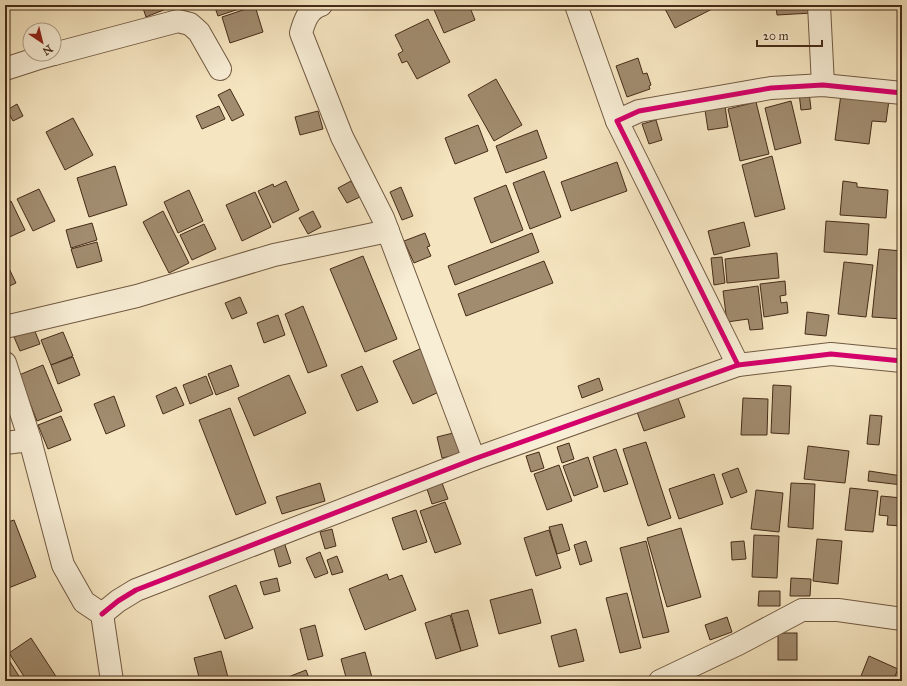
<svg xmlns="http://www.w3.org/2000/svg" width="907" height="686" font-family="'IM FELL Great Primer',serif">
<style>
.building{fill:#a18c6f;stroke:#462c18}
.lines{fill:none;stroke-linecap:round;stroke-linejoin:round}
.street-casing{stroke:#725a42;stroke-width:24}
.street{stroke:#f8eed6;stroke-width:22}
.cycleway-casing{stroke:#f8eed6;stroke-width:8}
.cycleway{stroke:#d6006c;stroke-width:5}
</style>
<rect width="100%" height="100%" fill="#f5e5c0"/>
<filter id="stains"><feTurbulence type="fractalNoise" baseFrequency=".005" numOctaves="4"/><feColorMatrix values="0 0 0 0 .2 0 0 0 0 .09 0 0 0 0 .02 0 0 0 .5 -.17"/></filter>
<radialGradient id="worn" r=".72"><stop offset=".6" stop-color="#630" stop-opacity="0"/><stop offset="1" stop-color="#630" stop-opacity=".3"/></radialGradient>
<g class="building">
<path d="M142,5H170L171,7L146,17Z"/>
<path d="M214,5H251L218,16Z"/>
<path d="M432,5H469L475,20L444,33Z"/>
<path d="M663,5H712L714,8L675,28Z"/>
<path d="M776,5H812V13L777,15Z"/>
<path d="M255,6L263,32L230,43L222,17Z"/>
<path d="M428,19L450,62L417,79L407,61L402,63L398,54L403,51L395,35Z"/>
<path d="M638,58L643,74L647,73L651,85L649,86L650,89L627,97L616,66Z"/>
<path d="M496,79L522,125L494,141L468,95Z"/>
<path d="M230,89L244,115L232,121L218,95Z"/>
<path d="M809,92L811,109L801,110L799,93Z"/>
<path d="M841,94L889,100L886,122L872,121L869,144L835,140Z"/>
<path d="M791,101L801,143L775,150L765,108Z"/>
<path d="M756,102L769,154L740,161L728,109Z"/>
<path d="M17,104L23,116L13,121L7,110Z"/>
<path d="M219,106L225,119L202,129L196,116Z"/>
<path d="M725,106L728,127L708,130L705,110Z"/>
<path d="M318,111L323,129L300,135L295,117Z"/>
<path d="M73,118L93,155L65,170L46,132Z"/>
<path d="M656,120L662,140L649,144L642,124Z"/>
<path d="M478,125L488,151L455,164L445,138Z"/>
<path d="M537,130L547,158L506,173L496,146Z"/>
<path d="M772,156L785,209L755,217L742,165Z"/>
<path d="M617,162L627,191L571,211L561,182Z"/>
<path d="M115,166L127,205L89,217L77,178Z"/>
<path d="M544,171L561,217L530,229L513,183Z"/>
<path d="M286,181L299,210L273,223L258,191L273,184L274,187Z"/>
<path d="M351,181L360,197L347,203L338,188Z"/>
<path d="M843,181L857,183V187L888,190L886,218L840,215Z"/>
<path d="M506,185L523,230L491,243L474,198Z"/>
<path d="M401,187L413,216L402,220L390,192Z"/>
<path d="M39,189L55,221L33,231L17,199Z"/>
<path d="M189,190L203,221L178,233L164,202Z"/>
<path d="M255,192L271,227L242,241L226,205Z"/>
<path d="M11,201L25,230L5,239V204Z"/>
<path d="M163,211L189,263L169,273L143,222Z"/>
<path d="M313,211L321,227L308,234L299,218Z"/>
<path d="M826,221L869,224L867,255L824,252Z"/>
<path d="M744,222L750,246L714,255L708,231Z"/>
<path d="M92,223L97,240L71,248L66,230Z"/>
<path d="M204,224L216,249L192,260L180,235Z"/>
<path d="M425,233L430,246L427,247L431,256L414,263L404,241Z"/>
<path d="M532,233L539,252L455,285L448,266Z"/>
<path d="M97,242L102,261L77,268L71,249Z"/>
<path d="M879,249L902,251V319L872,317Z"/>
<path d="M777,253L779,278L727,283L725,259Z"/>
<path d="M363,256L397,339L365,352L330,269Z"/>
<path d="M722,257L725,283L714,285L711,258Z"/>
<path d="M5,260L16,283L5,288Z"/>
<path d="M544,261L553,283L466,316L458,294Z"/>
<path d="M844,262L873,265L866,317L838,314Z"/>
<path d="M785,281L786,295L780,296L781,303L787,302L788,313L764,317L760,284Z"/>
<path d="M758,286L763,329L750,330L748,319L727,322L723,291Z"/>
<path d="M240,297L247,313L232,319L225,303Z"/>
<path d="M303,306L327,366L308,373L285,314Z"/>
<path d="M807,312L829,315L826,336L805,334Z"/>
<path d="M278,315L285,335L264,343L257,323Z"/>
<path d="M34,329L40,344L20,351L14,337Z"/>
<path d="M63,332L73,356L51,365L41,340Z"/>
<path d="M422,348L441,391L413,404L393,361Z"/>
<path d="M73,357L80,375L58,384L51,365Z"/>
<path d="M43,365L62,411L37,421L19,375Z"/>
<path d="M231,365L239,386L216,395L208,374Z"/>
<path d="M362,366L378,402L357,411L341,375Z"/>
<path d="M289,375L306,413L254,436L238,398Z"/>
<path d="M206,376L213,394L190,404L183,385Z"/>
<path d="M599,378L603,390L582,398L578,386Z"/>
<path d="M773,385L791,386L789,434L771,433Z"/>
<path d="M176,387L184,405L163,414L156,396Z"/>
<path d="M114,396L125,426L106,434L94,404Z"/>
<path d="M678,398L685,417L644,431L637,412Z"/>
<path d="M743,398L768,399L767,435H741Z"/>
<path d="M230,408L266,503L236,515L199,420Z"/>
<path d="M870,415L882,416L879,445L867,444Z"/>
<path d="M61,416L71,440L48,449L38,425Z"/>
<path d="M902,416V447H898Z"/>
<path d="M461,431L466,453L442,458L437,437Z"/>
<path d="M646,442L671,518L648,526L623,449Z"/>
<path d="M569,443L574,459L562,463L557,447Z"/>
<path d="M808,446L849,451L845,483L804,479Z"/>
<path d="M616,449L628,484L604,492L593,457Z"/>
<path d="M539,452L544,468L531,472L526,456Z"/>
<path d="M588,457L598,487L574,496L563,466Z"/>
<path d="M559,465L572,501L547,510L534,474Z"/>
<path d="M738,468L747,492L731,498L722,474Z"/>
<path d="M869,471L902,476V485L868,481Z"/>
<path d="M714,474L723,504L679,519L669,489Z"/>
<path d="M320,483L325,501L282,514L276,497Z"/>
<path d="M442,483L448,499L432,504L427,489Z"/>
<path d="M791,483L815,484L813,529L788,527Z"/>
<path d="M850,488L878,491L873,532L845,530Z"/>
<path d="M756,490L783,493L779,532L751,529Z"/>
<path d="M881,496L902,498V526L887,525L888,516L879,515Z"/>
<path d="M445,502L461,544L435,553L420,511Z"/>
<path d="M416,510L427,542L403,550L392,518Z"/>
<path d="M14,520L36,577L6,589L5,523Z"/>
<path d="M562,524L570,550L557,554L549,527Z"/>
<path d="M681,528L701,597L667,607L647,538Z"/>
<path d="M332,529L336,546L325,549L320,532Z"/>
<path d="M549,530L561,568L536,576L524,538Z"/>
<path d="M754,535L779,536L777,578L752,577Z"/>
<path d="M817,539L842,541L838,584L813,581Z"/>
<path d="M586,541L592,561L580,565L574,545Z"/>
<path d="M646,541L669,632L643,638L620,548Z"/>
<path d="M744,541L746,559L732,560L731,542Z"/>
<path d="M284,542L291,563L279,567L273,545Z"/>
<path d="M320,552L328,573L315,578L306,558Z"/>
<path d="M337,556L343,572L332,575L327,560Z"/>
<path d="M387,574L389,580L402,575L416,610L365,630L349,589Z"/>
<path d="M277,578L280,591L264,595L260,582Z"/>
<path d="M791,578L811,579L810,596H790Z"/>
<path d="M236,585L253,628L225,639L209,596Z"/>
<path d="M532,589L541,623L499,634L490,600Z"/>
<path d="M759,591H780V606H758Z"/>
<path d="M627,593L641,648L620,653L606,598Z"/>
<path d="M468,610L478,646L461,651L451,614Z"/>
<path d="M450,615L461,651L436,659L425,623Z"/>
<path d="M727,617L732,632L710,640L705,625Z"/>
<path d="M315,625L323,656L308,660L300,629Z"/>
<path d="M576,629L584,661L559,667L551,636Z"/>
<rect x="778" y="633" width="19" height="27"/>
<path d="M31,638L59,681H27L9,653Z"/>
<path d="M221,651L229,681H200L194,658Z"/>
<path d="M365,652L373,681H347L341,659Z"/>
<path d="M5,654L22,681H5Z"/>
<path d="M869,656L898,669L893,681H859Z"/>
<path d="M306,670L310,681H278Z"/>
</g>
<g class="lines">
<g class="street-casing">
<g id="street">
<path d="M321,5C308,9 304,22 301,33L342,137L383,218L474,459"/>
<path d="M576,5L617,121"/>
<path d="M819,5L823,85"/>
<path d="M54,54L178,21L190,24L199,32L220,69"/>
<path d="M5,69L36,59L54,54"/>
<path d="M5,327L137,296L274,255L388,231"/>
<path d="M5,363L30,440L5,443"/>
<path d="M738,365L617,121L639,111L771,88L823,85L902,93"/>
<path d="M30,440L63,565L84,602L102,614"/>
<path d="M102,614L118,601L136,590L474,459L738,365L831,354L902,361"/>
<path d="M102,614L112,681"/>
<path d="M660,681L738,644L802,610H838L902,619"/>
</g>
</g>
<use href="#street" class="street"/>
<g class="cycleway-casing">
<g id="cycleway">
<path d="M738,365L617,121L639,111L771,88L823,85L902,93"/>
<path d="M102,614L118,601L136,590L474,459L738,365L831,354L902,361"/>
</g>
</g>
<use href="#cycleway" class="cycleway"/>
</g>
<rect width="907" height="686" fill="none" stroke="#f5e5c0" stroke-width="20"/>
<rect x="6" y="6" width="895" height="674" fill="none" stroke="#462c18" stroke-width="2"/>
<rect x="10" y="10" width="887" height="666" fill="none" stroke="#462c18"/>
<g transform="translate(42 42) rotate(145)"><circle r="19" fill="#f8eed6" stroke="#b1a08a"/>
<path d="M0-3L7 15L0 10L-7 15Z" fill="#8f2418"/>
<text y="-6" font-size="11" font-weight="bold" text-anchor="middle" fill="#462c18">N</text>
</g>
<path d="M757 40v6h65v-6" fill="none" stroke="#462c18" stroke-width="2"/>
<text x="763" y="40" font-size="12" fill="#462c18" stroke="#f8eed6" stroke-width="3" paint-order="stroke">20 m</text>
<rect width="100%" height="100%" filter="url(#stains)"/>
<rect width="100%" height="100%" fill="url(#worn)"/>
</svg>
